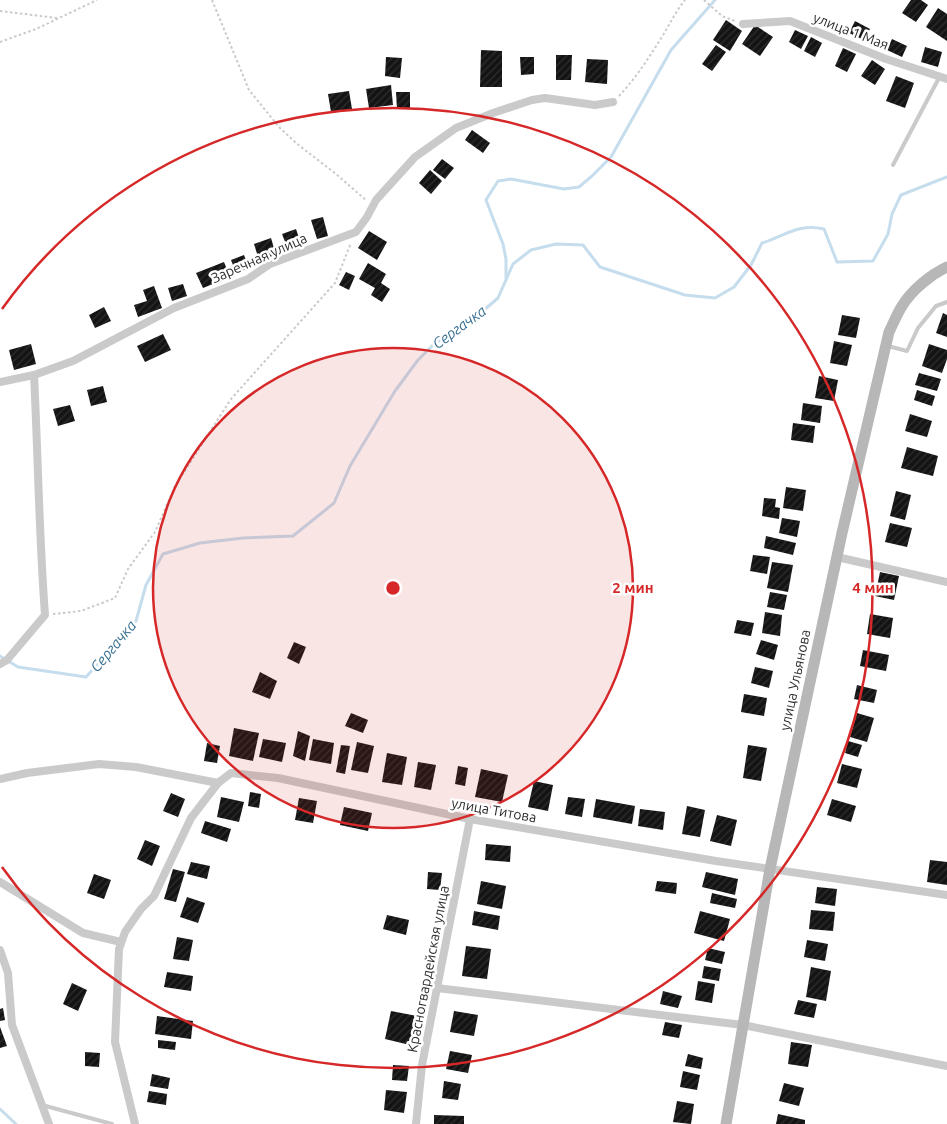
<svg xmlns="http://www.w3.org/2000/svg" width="947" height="1124" font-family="Ubuntu,sans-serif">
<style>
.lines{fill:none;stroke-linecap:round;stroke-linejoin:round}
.stream{stroke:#c5dded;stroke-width:3}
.building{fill:url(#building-hatch)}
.path{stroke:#cacaca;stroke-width:2;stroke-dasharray:2.5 2.5;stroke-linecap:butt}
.lane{stroke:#cacaca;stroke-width:4}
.street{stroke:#cacaca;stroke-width:8}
.secondary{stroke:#b7b7b7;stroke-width:11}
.ring{fill:none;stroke:#d62828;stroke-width:2.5}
.labels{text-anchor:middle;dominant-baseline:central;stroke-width:5;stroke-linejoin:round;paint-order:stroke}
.street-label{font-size:14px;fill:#2d2d2d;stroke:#fff}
.water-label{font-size:15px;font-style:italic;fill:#387092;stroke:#fff}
.centre{fill:#d62828;stroke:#fff;stroke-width:2.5}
.ring-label{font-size:15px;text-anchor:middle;font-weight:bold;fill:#d62828;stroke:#fff;stroke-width:5;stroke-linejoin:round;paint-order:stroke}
</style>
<defs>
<pattern id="building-hatch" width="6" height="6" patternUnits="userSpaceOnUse" patternTransform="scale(1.25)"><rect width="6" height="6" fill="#141414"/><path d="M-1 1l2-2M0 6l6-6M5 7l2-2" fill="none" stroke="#2e2e2e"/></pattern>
</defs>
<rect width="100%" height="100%" fill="#fff"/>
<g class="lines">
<g class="stream">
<path d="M506,278V259L503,244L486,200L498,181L511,179L564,189L579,187L592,176L611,157L671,50L715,0"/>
<path d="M0,656L18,667L86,677L136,621L146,585L163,554L200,543L243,538L293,536L334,503L350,466L395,391L418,360L434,344L469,323L498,298L513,264L531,250L556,244L583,245L600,267L685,295L715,298L734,287L751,265L762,243C784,236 799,223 824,229L837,262L873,261L888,234L892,214L901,195L947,177"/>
<path d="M0,1109L16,1124"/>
</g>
</g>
<g class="building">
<path d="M911,0H921L928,5L916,22L902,13Z"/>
<path d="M938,8L947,14V41L926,27Z"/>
<path d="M726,20L742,31L730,51L713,40Z"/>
<path d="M855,21L870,29L864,40L849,33Z"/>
<path d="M755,25L773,37L760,56L742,44Z"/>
<path d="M795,30L808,36L801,49L789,42Z"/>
<path d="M811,37L822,43L815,57L804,51Z"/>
<path d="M892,39L907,46L902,57L887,50Z"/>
<path d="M716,45L726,52L712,71L702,64Z"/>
<path d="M925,47L942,52L938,67L921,62Z"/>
<path d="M843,48L856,54L847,72L835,66Z"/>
<path d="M481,50L502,51V87H480Z"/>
<path d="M556,55H572L571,80H556Z"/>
<path d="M386,57L402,58L400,78L385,76Z"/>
<path d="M520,57H534V74L521,75Z"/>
<path d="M587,59L608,60L607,84L585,82Z"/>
<path d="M872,60L885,69L875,85L861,76Z"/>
<path d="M896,76L914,83L905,108L886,101Z"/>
<path d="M391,85L393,105L369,108L366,89Z"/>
<path d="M349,91L352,109L331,112L328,94Z"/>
<path d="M396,92H410V109H397Z"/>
<path d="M472,130L490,143L483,153L465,140Z"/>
<path d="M442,159L454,168L445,179L433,170Z"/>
<path d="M430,170L442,181L431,194L419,183Z"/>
<path d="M323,217L328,236L317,239L311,220Z"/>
<path d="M296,229L302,247L289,252L282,234Z"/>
<path d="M369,231L387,242L377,260L358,248Z"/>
<path d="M271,238L276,255L259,260L254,244Z"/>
<path d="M244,255L249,268L236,273L231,260Z"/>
<path d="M224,262L230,277L203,288L196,273Z"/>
<path d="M368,263L386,274L381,283L390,289L382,302L371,295L375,288L359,279Z"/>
<path d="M346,272L355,276L349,290L339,285Z"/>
<path d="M183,284L187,296L172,301L168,288Z"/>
<path d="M154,286L162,308L138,317L134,305L147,301L143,290Z"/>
<path d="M104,307L111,321L95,328L89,315Z"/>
<path d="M943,313L947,315V337L936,333Z"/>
<path d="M842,315L860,318L856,338L838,335Z"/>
<path d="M163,334L171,350L145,362L137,346Z"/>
<path d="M834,341L852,345L847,366L830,363Z"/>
<path d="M31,344L36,364L14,370L9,350Z"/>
<path d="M929,344L947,350V359L942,373L922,366Z"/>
<path d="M919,373L941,379L937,391L915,385Z"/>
<path d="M819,376L838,380L834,401L815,398Z"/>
<path d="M103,386L107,402L91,406L87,390Z"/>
<path d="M917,390L935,396L932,406L914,400Z"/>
<path d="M803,403L822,406L820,423L801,420Z"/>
<path d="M70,405L75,421L58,426L53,409Z"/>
<path d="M910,414L932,421L927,437L905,431Z"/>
<path d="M793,423L815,426L813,443L791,440Z"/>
<path d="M907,447L938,456L933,476L901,468Z"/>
<path d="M786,487L806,490L803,511L783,508Z"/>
<path d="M896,491L911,495L905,520L890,516Z"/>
<path d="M764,498L776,499L775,507L780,508L779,519L762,516Z"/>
<path d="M782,518L800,521L797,537L779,533Z"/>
<path d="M890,523L912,528L907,547L885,542Z"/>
<path d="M766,536L796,543L793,555L764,548Z"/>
<path d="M753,555L770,557L767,574L750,571Z"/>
<path d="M772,562L793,565L788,592L767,588Z"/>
<path d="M880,572L899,576L894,600L875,596Z"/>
<path d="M770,592L787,595L784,610L767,607Z"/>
<path d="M765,612L782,615L780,636L762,633Z"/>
<path d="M870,614L893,618L890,638L867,634Z"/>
<path d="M737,620L754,623L751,636L734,633Z"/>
<path d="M761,640L778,645L774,660L756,654Z"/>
<path d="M294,642L306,647L299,664L287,658Z"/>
<path d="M863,650L889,655L886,671L860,666Z"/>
<path d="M755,667L773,671L769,688L751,683Z"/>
<path d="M260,672L277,681L270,699L252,692Z"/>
<path d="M857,685L877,690L874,703L854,699Z"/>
<path d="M744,694L767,698L764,716L741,712Z"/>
<path d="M351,713L368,720L363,733L345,726Z"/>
<path d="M857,713L874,718L867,742L850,737Z"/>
<path d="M234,728L259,733L253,761L229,756Z"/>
<path d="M298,731L310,736L305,761L293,756Z"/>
<path d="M263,739L286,743L282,762L259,757Z"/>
<path d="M313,739L334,743L331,764L309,760Z"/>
<path d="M848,741L862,745L858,757L845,753Z"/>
<path d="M357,742L374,746L368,773L351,770Z"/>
<path d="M207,743L220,746L217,763L204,761Z"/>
<path d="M341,745L350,746L345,774L336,772Z"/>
<path d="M748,745L767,748L761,781L743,778Z"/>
<path d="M387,753L407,757L402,785L382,782Z"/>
<path d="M418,762L436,765L431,790L414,787Z"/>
<path d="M842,764L862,769L857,788L837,783Z"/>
<path d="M458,766L468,768L465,786L455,784Z"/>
<path d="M481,769L508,775L502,802L475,797Z"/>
<path d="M534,781L553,785L548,811L528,807Z"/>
<path d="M250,792L261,794L259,808L248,806Z"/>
<path d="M171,793L185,799L178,817L163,811Z"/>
<path d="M221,797L244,802L239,822L217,817Z"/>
<path d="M568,797L585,799L582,817L565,814Z"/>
<path d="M299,798L317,801L313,823L295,820Z"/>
<path d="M596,799L635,806L632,824L593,817Z"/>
<path d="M832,799L856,806L851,822L827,815Z"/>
<path d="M687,806L705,810L700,837L682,834Z"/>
<path d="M344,807L372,813L368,831L340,825Z"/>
<path d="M640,809L665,812L663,830L638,826Z"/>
<path d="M717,815L737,820L731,846L710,841Z"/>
<path d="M205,821L231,829L227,842L201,833Z"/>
<path d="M145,840L160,846L152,866L137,859Z"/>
<path d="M486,844L511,846L510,862L485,860Z"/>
<path d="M930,860L947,862V885L927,882Z"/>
<path d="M191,862L210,866L207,879L187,874Z"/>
<path d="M173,869L185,872L176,902L164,899Z"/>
<path d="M428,872L442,873L440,890L427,889Z"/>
<path d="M706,872L738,879L735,895L702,887Z"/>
<path d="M94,874L111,880L104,899L87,893Z"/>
<path d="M481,881L506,886L502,909L477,904Z"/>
<path d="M657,881L677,883L676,894L655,891Z"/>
<path d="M817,887L837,889L835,906L815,903Z"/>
<path d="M712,893L737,899L735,908L710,903Z"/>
<path d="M187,897L205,903L198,923L180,917Z"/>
<path d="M811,910L835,912L833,931L809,929Z"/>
<path d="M474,911L500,916L498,930L472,925Z"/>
<path d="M700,911L730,919L724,941L694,933Z"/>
<path d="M387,915L409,920L406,935L383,929Z"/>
<path d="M177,937L193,940L189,961L173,959Z"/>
<path d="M807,940L828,944L825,961L804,957Z"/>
<path d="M466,946L491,949L487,979L462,976Z"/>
<path d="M708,948L725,952L722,964L705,960Z"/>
<path d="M704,966L721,969L719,981L702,978Z"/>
<path d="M811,967L831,971L826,1001L806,997Z"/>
<path d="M167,972L193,976L191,991L164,987Z"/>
<path d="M698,981L715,984L712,1003L695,1000Z"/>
<path d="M72,983L87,990L78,1011L63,1004Z"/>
<path d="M663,991L682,996L678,1008L660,1004Z"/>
<path d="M798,1000L817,1004L814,1018L794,1014Z"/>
<path d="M3,1008L5,1020L0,1021V1009Z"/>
<path d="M391,1011L417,1016L410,1045L385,1039Z"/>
<path d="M454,1011L478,1015L474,1036L450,1032Z"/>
<path d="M157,1016L193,1021L191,1039L155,1034Z"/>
<path d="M665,1022L682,1025L679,1038L662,1035Z"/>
<path d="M0,1027L7,1046L0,1048Z"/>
<path d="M158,1040L176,1042L175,1050L158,1048Z"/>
<path d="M791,1042L812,1045L808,1067L788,1064Z"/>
<path d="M450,1051L472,1055L468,1073L446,1069Z"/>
<path d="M85,1052L100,1053L99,1067L85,1066Z"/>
<path d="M688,1054L703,1058L701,1069L685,1066Z"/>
<path d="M393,1065L409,1066L407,1081L392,1080Z"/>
<path d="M683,1071L700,1075L697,1090L680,1087Z"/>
<path d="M152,1074L170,1078L168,1089L150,1086Z"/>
<path d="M444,1081L461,1084L458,1100L442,1098Z"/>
<path d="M784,1083L804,1088L799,1106L779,1101Z"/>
<path d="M386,1090L407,1092L404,1113L384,1110Z"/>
<path d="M149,1091L167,1094L166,1105L147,1102Z"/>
<path d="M677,1101L694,1104L691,1124L673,1122Z"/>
<path d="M778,1114L805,1120V1124H776Z"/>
<path d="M434,1115L464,1116V1124H434Z"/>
</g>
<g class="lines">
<g class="path">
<path d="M212,0L249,90L279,127L296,143L336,174L367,201"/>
<path d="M704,0L722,16L735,21"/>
<path d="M0,11L57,18"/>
<path d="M0,42L36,29L97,0"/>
<path d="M619,96C635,79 648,59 660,40C669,26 675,12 685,0"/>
<path d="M53,614L81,611L115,598L128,569L155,532L175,486L231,399L335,283L351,243"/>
</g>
<g class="lane">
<path d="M893,165L940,76"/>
<path d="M888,346L907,351L918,328L936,306L947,302"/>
<path d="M42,1105L112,1124"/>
</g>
<g class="street">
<path d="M743,24L790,21L886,59L947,79"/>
<path d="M0,382L34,375L73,361L174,308L248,279L270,264L356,232L367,217L376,200L415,157L456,128L493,113L532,100L545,98L595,105L613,102"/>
<path d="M837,557L947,582"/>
<path d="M0,664L7,660L45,615C39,535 38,455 34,375"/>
<path d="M0,779L27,773L99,764L136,767L218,783"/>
<path d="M0,882L83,933L121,942"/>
<path d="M0,950L8,973L12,1025L49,1124"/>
<path d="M437,988L743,1025L947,1066"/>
<path d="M135,1124L115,1042L119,949L125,932L141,909L154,896L191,818L218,783L231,773L278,778L470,819L716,861L947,895"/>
<path d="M416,1124L422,1065L470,819"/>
</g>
<path class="secondary" d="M726,1124L770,869L842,533L889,332C893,324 897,314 902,306C912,290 930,275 947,267"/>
</g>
<circle cx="393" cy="588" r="240" fill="#d62828" fill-opacity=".12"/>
<g class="ring">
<circle cx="393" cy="588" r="240"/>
<path d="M2 309A480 480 0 1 1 2 867"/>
</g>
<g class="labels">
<g class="street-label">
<text transform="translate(851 31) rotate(21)">улица 1 Мая</text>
<text transform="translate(259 258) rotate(-24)">Заречная улица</text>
<text transform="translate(795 680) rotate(-78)">улица Ульянова</text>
<text transform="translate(494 810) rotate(10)">улица Титова</text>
<text transform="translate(428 969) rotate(-79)">Красногвардейская улица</text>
</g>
<g class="water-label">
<text transform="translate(459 327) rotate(-36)">Сергачка</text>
<text transform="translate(113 646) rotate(-50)">Сергачка</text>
</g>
</g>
<circle cx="393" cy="588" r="8" class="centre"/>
<g class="ring-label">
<text x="633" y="593">2 мин</text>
<text x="873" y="593">4 мин</text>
</g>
</svg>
